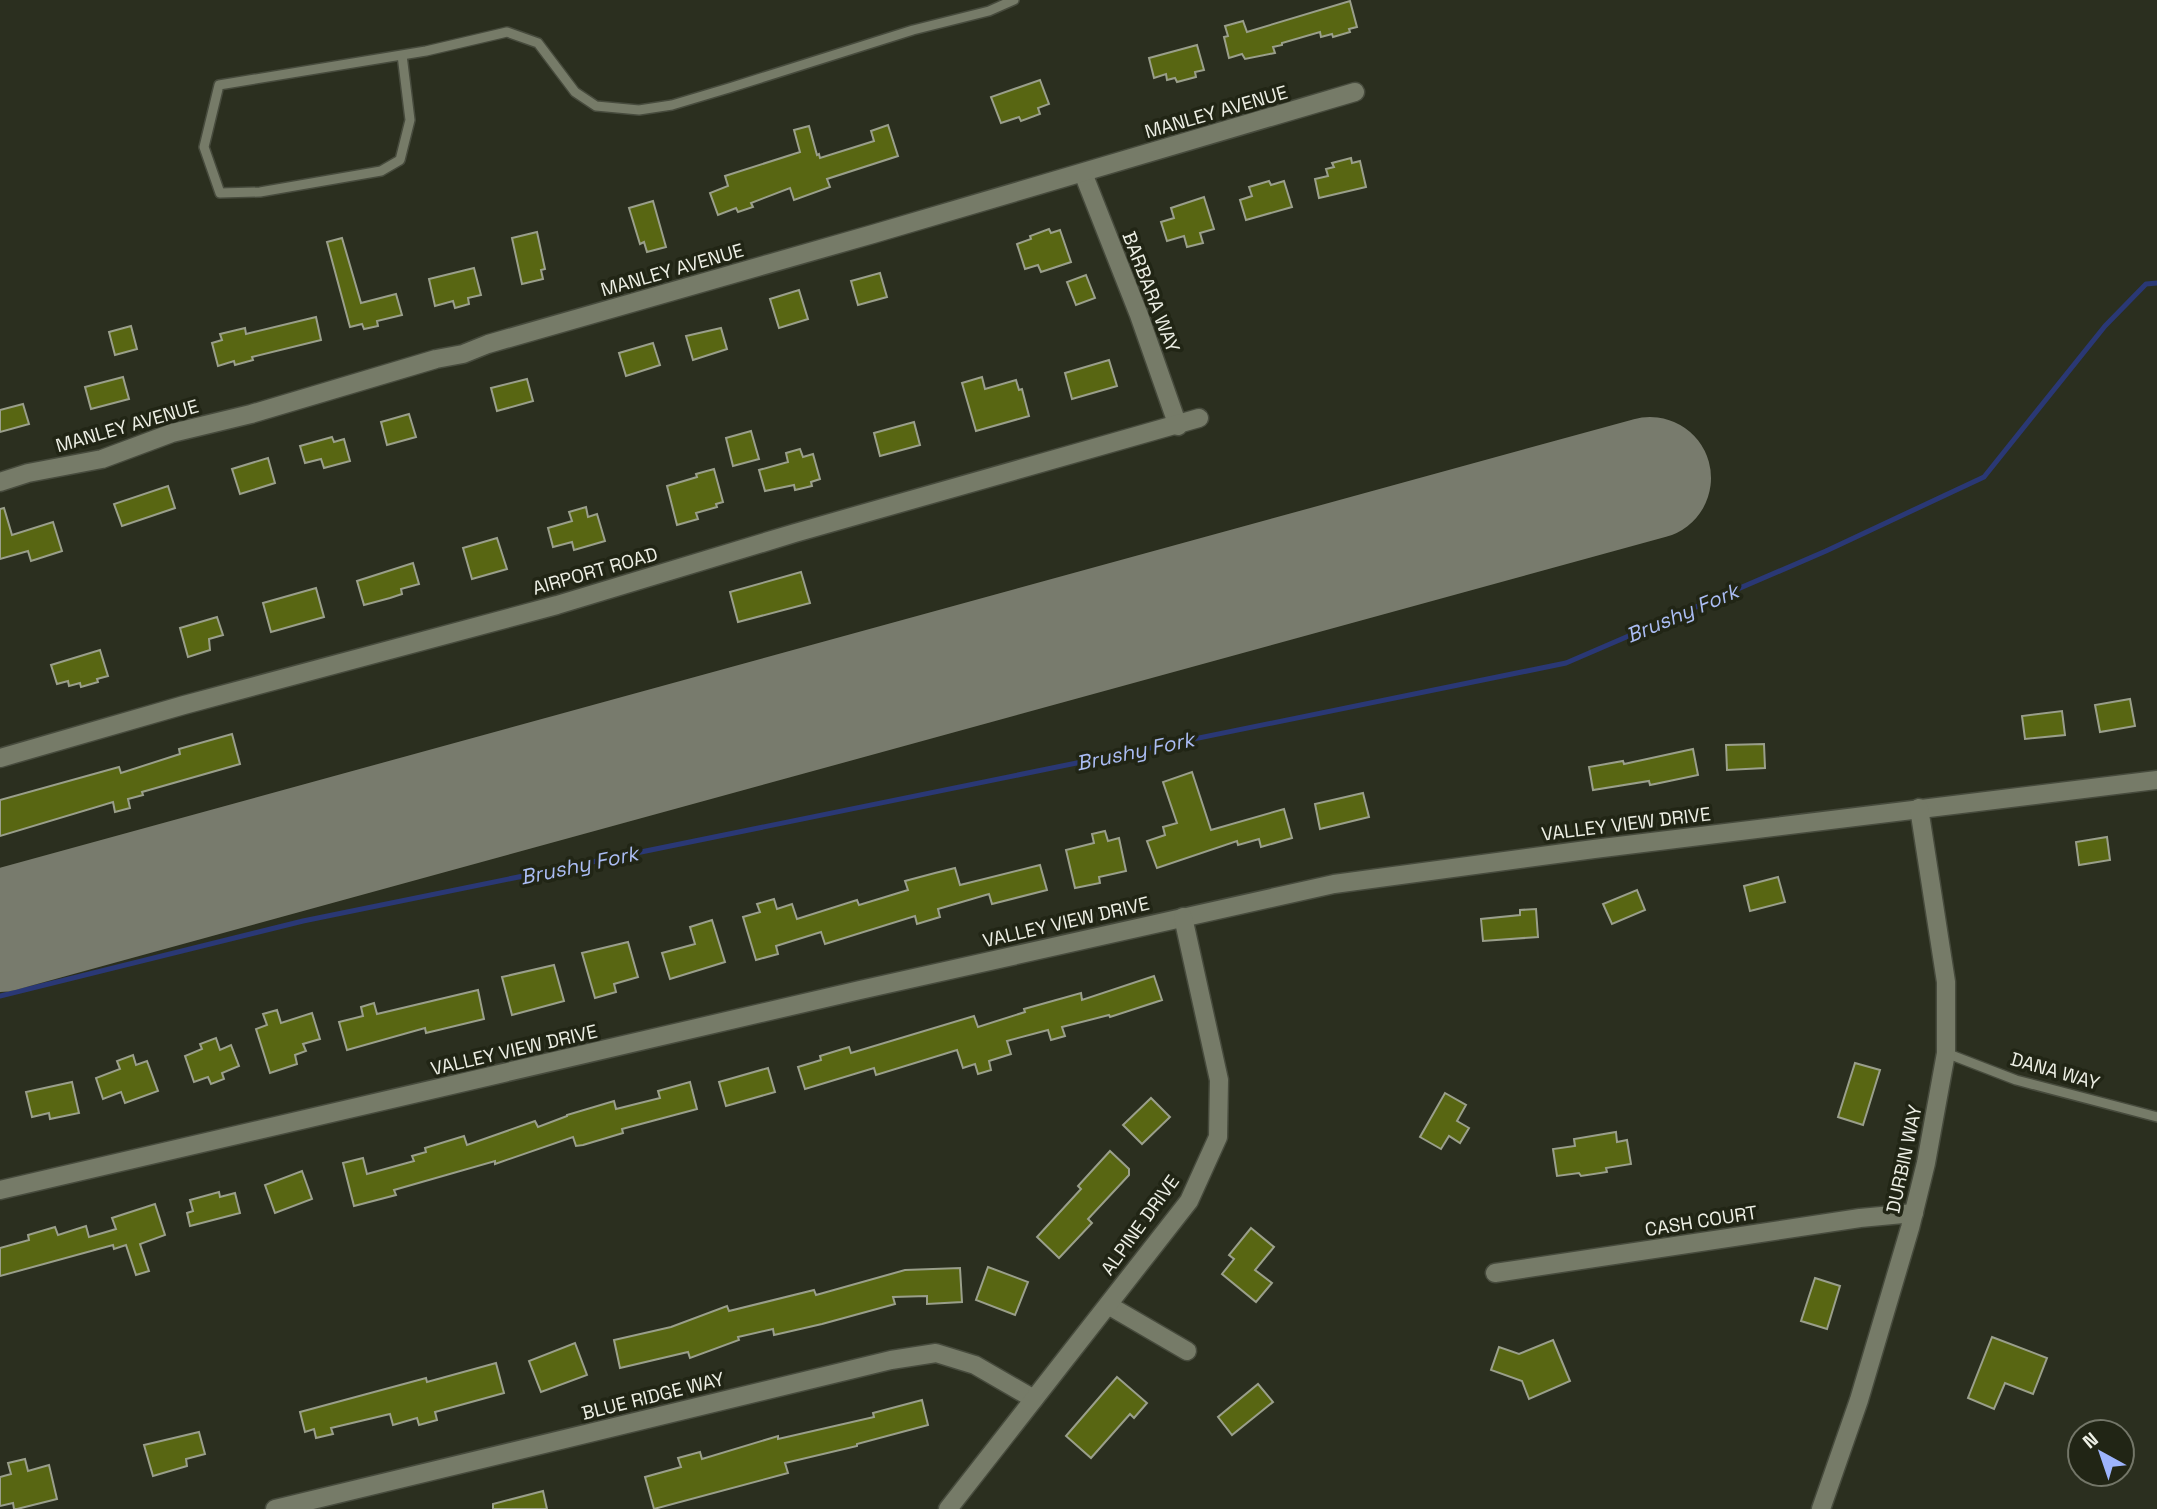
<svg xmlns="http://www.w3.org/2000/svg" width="2157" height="1509" font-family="'Space Grotesk',sans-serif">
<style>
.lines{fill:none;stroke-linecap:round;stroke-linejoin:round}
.stream{stroke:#2a3875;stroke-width:5}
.runway{stroke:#787b6d;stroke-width:122}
.building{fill:#586612;stroke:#9a9f8b;stroke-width:2}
.service-casing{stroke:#474b3d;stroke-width:12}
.minor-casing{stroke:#474b3d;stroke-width:21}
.service{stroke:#767b68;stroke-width:9}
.minor{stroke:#767b68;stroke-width:18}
.labels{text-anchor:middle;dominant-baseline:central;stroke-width:7;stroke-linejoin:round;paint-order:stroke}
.street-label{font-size:19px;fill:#edefe5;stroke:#212515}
.water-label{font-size:21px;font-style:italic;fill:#abbdf4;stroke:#212515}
</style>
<rect width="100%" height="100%" fill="#2b2f1f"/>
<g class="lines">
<path class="stream" d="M0,996L303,921L1566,663L1826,551L1984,477L2105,326L2146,284L2157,283"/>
<path class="runway" d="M0,931L1650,478"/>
</g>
<g class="building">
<path d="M1350,1L1357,27L1349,29L1350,32L1333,37L1332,34L1321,37L1320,32L1282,43V45L1273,47L1275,53L1245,59L1242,54L1229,58L1224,37L1228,36L1225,26L1243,21L1247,32Z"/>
<path d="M1197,45L1204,70L1195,72L1196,77L1177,82L1175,78L1167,80L1166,74L1154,78L1149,58Z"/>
<path d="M1040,80L1049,104L1038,108L1040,114L1021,121L1019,117L1001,123L991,97Z"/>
<path d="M888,125L898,156L827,179L830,187L794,200L790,188L751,203L753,207L738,212L736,208L718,215L710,193L728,186L725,176L800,152L794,130L809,126L817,155L819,154L820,158L874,141L871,131Z"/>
<path d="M1351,158L1352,163L1360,161L1366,187L1319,198L1315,179L1328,176L1326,169L1334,167L1332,163Z"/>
<path d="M1269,181L1271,185L1284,181L1292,207L1246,220L1240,200L1252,196L1249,187Z"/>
<path d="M1204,197L1214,229L1200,233L1203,243L1187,247L1184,236L1167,241L1161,222L1174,218L1171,208Z"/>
<path d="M653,201L666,247L647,252L644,242L640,244L629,208Z"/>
<path d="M1049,229L1051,233L1060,230L1071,262L1041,272L1038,265L1025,269L1017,244L1031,239L1030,236Z"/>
<path d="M537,232L545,269L541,270L543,279L522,284L512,238Z"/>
<path d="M342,238L361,303L396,294L402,315L377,321L378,326L364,329L362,324L350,327L327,242Z"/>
<path d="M474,268L481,295L468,298L469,304L455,308L453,301L435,306L429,279Z"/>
<path d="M880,273L887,297L858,305L851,281Z"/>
<path d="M1086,275L1095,298L1076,305L1067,282Z"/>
<path d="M799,290L808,319L779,328L770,299Z"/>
<path d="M316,317L321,340L252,357L253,360L235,365L234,361L218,366L212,343L222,340L220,334L245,328L246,334Z"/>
<path d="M131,326L137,349L115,355L109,332Z"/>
<path d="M721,328L727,349L693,360L686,336Z"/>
<path d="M653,343L660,365L626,376L619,353Z"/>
<path d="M1109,360L1117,386L1072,399L1065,373Z"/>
<path d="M123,377L129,399L91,409L85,387Z"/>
<path d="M982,377L985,389L1016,380L1019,390L1022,389L1029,416L976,431L962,383Z"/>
<path d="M527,379L533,401L497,411L491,388Z"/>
<path d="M23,404L29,424L0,432V410Z"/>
<path d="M409,414L416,437L387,445L381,422Z"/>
<path d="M914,422L920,445L880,456L874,433Z"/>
<path d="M751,431L759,459L733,466L726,438Z"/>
<path d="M332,437L334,442L344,439L350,461L324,468L321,459L305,463L300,446Z"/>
<path d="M800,449L803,457L813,454L820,479L811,482L812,486L795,490L794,485L765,491L759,470L788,462L786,453Z"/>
<path d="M268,458L275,483L240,494L232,469Z"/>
<path d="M714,469L723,502L716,504L717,507L696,513L698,519L677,525L667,486L697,477L696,474Z"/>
<path d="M168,486L175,508L122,526L114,504Z"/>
<path d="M586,507L588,517L597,514L605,541L574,550L572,542L553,547L548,528L572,521L569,512Z"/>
<path d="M4,508L12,535L53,522L62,551L31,561L28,551L0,559V509Z"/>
<path d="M497,538L507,569L472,579L463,548Z"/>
<path d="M413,563L419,584L401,589L402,594L390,598L364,605L357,581Z"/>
<path d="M801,572L810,603L738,622L730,592Z"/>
<path d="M316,588L324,617L271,632L263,603Z"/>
<path d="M217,617L223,635L209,639L210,650L188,657L180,628Z"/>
<path d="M100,650L108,676L97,679L98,682L81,687L80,683L69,686L68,681L57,684L51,665Z"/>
<path d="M2130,699L2135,726L2100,732L2095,705Z"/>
<path d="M2062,711L2065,735L2025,739L2022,716Z"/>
<path d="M232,734L240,764L142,792L143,795L128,799L130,808L115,812L113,802L0,836V800L119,767L121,773L180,754L179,749Z"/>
<path d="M1764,744L1765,768L1727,770L1726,745Z"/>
<path d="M1693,749L1698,775L1650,785L1649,781L1593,790L1589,767L1623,761L1624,764Z"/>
<path d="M1192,772L1211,830L1284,809L1292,838L1261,847L1259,839L1238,845L1237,841L1157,868L1147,841L1165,835L1163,827L1177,823L1163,782Z"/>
<path d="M1363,793L1369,817L1320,829L1315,804Z"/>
<path d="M1105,831L1108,841L1119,838L1126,871L1099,877L1100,883L1075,888L1066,850L1094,843L1092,834Z"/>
<path d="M2107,837L2110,860L2079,865L2076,842Z"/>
<path d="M1040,865L1047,890L992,904L989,894L938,909L940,917L917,924L915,916L825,944L821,932L776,946L778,954L756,960L743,917L760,912L757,904L774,899L777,909L792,904L797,919L857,900L859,905L908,890L905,881L935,873L955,868L960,885Z"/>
<path d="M1778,877L1785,902L1750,911L1744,886Z"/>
<path d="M1637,890L1645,910L1612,924L1603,904Z"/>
<path d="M1536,909L1538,937L1483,941L1481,919L1520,915V910Z"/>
<path d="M712,920L725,962L670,979L662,953L695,944L690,927Z"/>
<path d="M628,942L638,977L614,984L616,992L595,998L582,953Z"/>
<path d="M554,965L564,1001L512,1015L502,977Z"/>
<path d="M1154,976L1162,1000L1110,1017L1109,1015L1062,1027L1065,1036L1051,1040L1048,1030L1007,1041L1011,1054L989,1061L991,1070L978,1074L975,1064L963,1068L957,1050L876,1075L874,1068L805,1089L798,1067L821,1060L820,1056L849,1047L851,1053L974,1016L978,1027L1025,1012L1024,1009L1081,993L1082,1000Z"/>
<path d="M478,990L484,1019L426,1033L425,1028L347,1050L339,1022L363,1016L361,1007L374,1003L377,1014Z"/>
<path d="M277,1010L281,1023L312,1013L320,1039L303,1044L306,1051L295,1055L297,1064L270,1073L256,1029L267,1025L263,1014Z"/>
<path d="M216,1038L220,1050L231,1045L239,1066L222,1073L224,1079L211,1084L208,1077L194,1082L185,1056L202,1049L200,1044Z"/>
<path d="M133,1055L136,1065L147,1061L158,1091L125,1103L121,1092L103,1099L96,1078L120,1069L117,1061Z"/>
<path d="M1855,1063L1880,1070L1863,1125L1838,1117Z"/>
<path d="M768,1068L775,1092L726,1106L719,1082Z"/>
<path d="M72,1082L79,1113L50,1119L49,1113L32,1117L26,1092Z"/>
<path d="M690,1082L697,1109L622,1129L623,1133L583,1145L576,1146L573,1137L495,1164V1161L394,1190L396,1195L354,1206L343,1163L363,1158L367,1174L414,1161L412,1156L426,1152L425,1148L464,1136L467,1145L535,1121L538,1127L567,1116V1115L614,1101L616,1109L660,1098L658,1091Z"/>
<path d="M1445,1093L1466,1105L1457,1121L1469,1128L1460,1143L1449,1136L1441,1149L1420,1137Z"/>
<path d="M1151,1098L1170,1117L1142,1144L1123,1125Z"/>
<path d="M1616,1132L1617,1142L1627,1140L1631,1164L1606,1168L1607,1172L1581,1176L1579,1173L1557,1176L1553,1149L1575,1146L1574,1139Z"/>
<path d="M1110,1151L1129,1169V1175L1088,1219L1092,1223L1059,1258L1037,1237L1081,1189L1078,1186Z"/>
<path d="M302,1171L312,1199L275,1213L265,1185Z"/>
<path d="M219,1192L220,1197L235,1193L240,1213L190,1226L187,1213L193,1211L190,1200Z"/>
<path d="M155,1204L165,1235L140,1244L149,1271L136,1275L126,1245L114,1249L113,1245L0,1276V1248L29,1240L28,1235L55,1227L58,1235L86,1226L89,1237L116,1229L112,1218Z"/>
<path d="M1251,1228L1274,1247L1255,1270L1272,1283L1256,1302L1222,1274L1234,1259L1229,1255Z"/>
<path d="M988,1267L1028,1282L1015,1315L976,1300Z"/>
<path d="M960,1268L962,1302L927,1304V1296L893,1297L895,1304L822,1324L774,1335L773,1329L738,1337L739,1340L690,1358L688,1352L620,1368L614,1340L671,1327L727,1306L729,1311L814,1290L816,1295L905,1270Z"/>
<path d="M1815,1278L1840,1286L1827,1329L1801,1321Z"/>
<path d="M1992,1337L2047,1358L2033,1394L2005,1383L1994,1409L1968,1398Z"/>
<path d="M1553,1340L1570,1381L1529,1399L1522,1381L1491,1370L1499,1347L1519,1354Z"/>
<path d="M575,1343L587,1375L541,1392L529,1361Z"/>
<path d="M496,1363L504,1393L435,1412L437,1420L419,1425L417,1418L393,1425L390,1414L331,1428L333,1434L316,1438L314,1429L305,1432L300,1412L426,1378L427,1382Z"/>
<path d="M1117,1377L1147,1403L1134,1418L1130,1414L1091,1458L1066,1436Z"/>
<path d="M1258,1384L1273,1402L1232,1435L1218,1417Z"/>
<path d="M922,1400L928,1425L857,1444V1446L785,1463L788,1473L654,1509L645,1477L681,1467L678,1458L700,1452L702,1459L778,1436V1439L874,1417L873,1413Z"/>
<path d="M199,1432L205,1454L186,1459L187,1466L153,1476L144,1445Z"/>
<path d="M25,1459L28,1471L49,1465L57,1499L17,1509H14L13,1503L0,1506V1477L11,1474L8,1463Z"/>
<path d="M543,1491L547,1509H493V1504Z"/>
</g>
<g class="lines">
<g class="service-casing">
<g id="service">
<path d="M402,55L410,120L400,160L381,171L260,192L220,193L204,147L219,85L426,51L507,32L538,43L575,92L596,106L639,110L672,105L729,88L913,30L989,11L1014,0"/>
<path d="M1946,1053L2016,1080L2157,1117"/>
</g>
</g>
<g class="minor-casing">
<g id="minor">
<path d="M1083,173L1139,315L1178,426"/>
<path d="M0,482L28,473L102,459L172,433L251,414L436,359L463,354L488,344L873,234L1355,92"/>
<path d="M0,758L184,705L557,605L795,533L1199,418"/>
<path d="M0,1190L860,990L1334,884L1594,849L2157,780"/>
<path d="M1495,1273L1860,1218L1914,1213"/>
<path d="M1108,1305L1187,1351"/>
<path d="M275,1509L891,1360L936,1353L975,1365L1034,1399"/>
<path d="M948,1509L1189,1201L1218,1137L1219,1080L1183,917"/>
<path d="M1821,1509L1859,1400L1910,1228L1926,1163L1946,1053V982L1919,808"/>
</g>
</g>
<use href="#service" class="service"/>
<use href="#minor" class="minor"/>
</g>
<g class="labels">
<g class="street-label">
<text transform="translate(1216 112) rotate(-16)">MANLEY AVENUE</text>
<text transform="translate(672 270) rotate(-16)">MANLEY AVENUE</text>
<text transform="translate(1151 292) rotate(69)">BARBARA WAY</text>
<text transform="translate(127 426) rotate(-16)">MANLEY AVENUE</text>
<text transform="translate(595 571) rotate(-16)">AIRPORT ROAD</text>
<text transform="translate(1626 824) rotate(-7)">VALLEY VIEW DRIVE</text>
<text transform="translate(1066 922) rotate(-13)">VALLEY VIEW DRIVE</text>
<text transform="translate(514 1050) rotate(-13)">VALLEY VIEW DRIVE</text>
<text transform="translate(2055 1071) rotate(16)">DANA WAY</text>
<text transform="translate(1904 1159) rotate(-78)">DURBIN WAY</text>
<text transform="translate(1701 1221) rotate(-9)">CASH COURT</text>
<text transform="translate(1140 1225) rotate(-54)">ALPINE DRIVE</text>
<text transform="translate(653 1396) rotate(-14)">BLUE RIDGE WAY</text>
</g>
<g class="water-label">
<text transform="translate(1682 613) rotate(-23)">Brushy Fork</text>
<text transform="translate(1135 751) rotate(-12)">Brushy Fork</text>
<text transform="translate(579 865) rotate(-12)">Brushy Fork</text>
</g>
</g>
<g transform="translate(2101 1453) rotate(320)"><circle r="33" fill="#212515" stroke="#737668" stroke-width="2"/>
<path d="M0-5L12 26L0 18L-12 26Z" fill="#9db4fd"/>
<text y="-10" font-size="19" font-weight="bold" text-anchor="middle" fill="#edefe5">N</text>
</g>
</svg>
